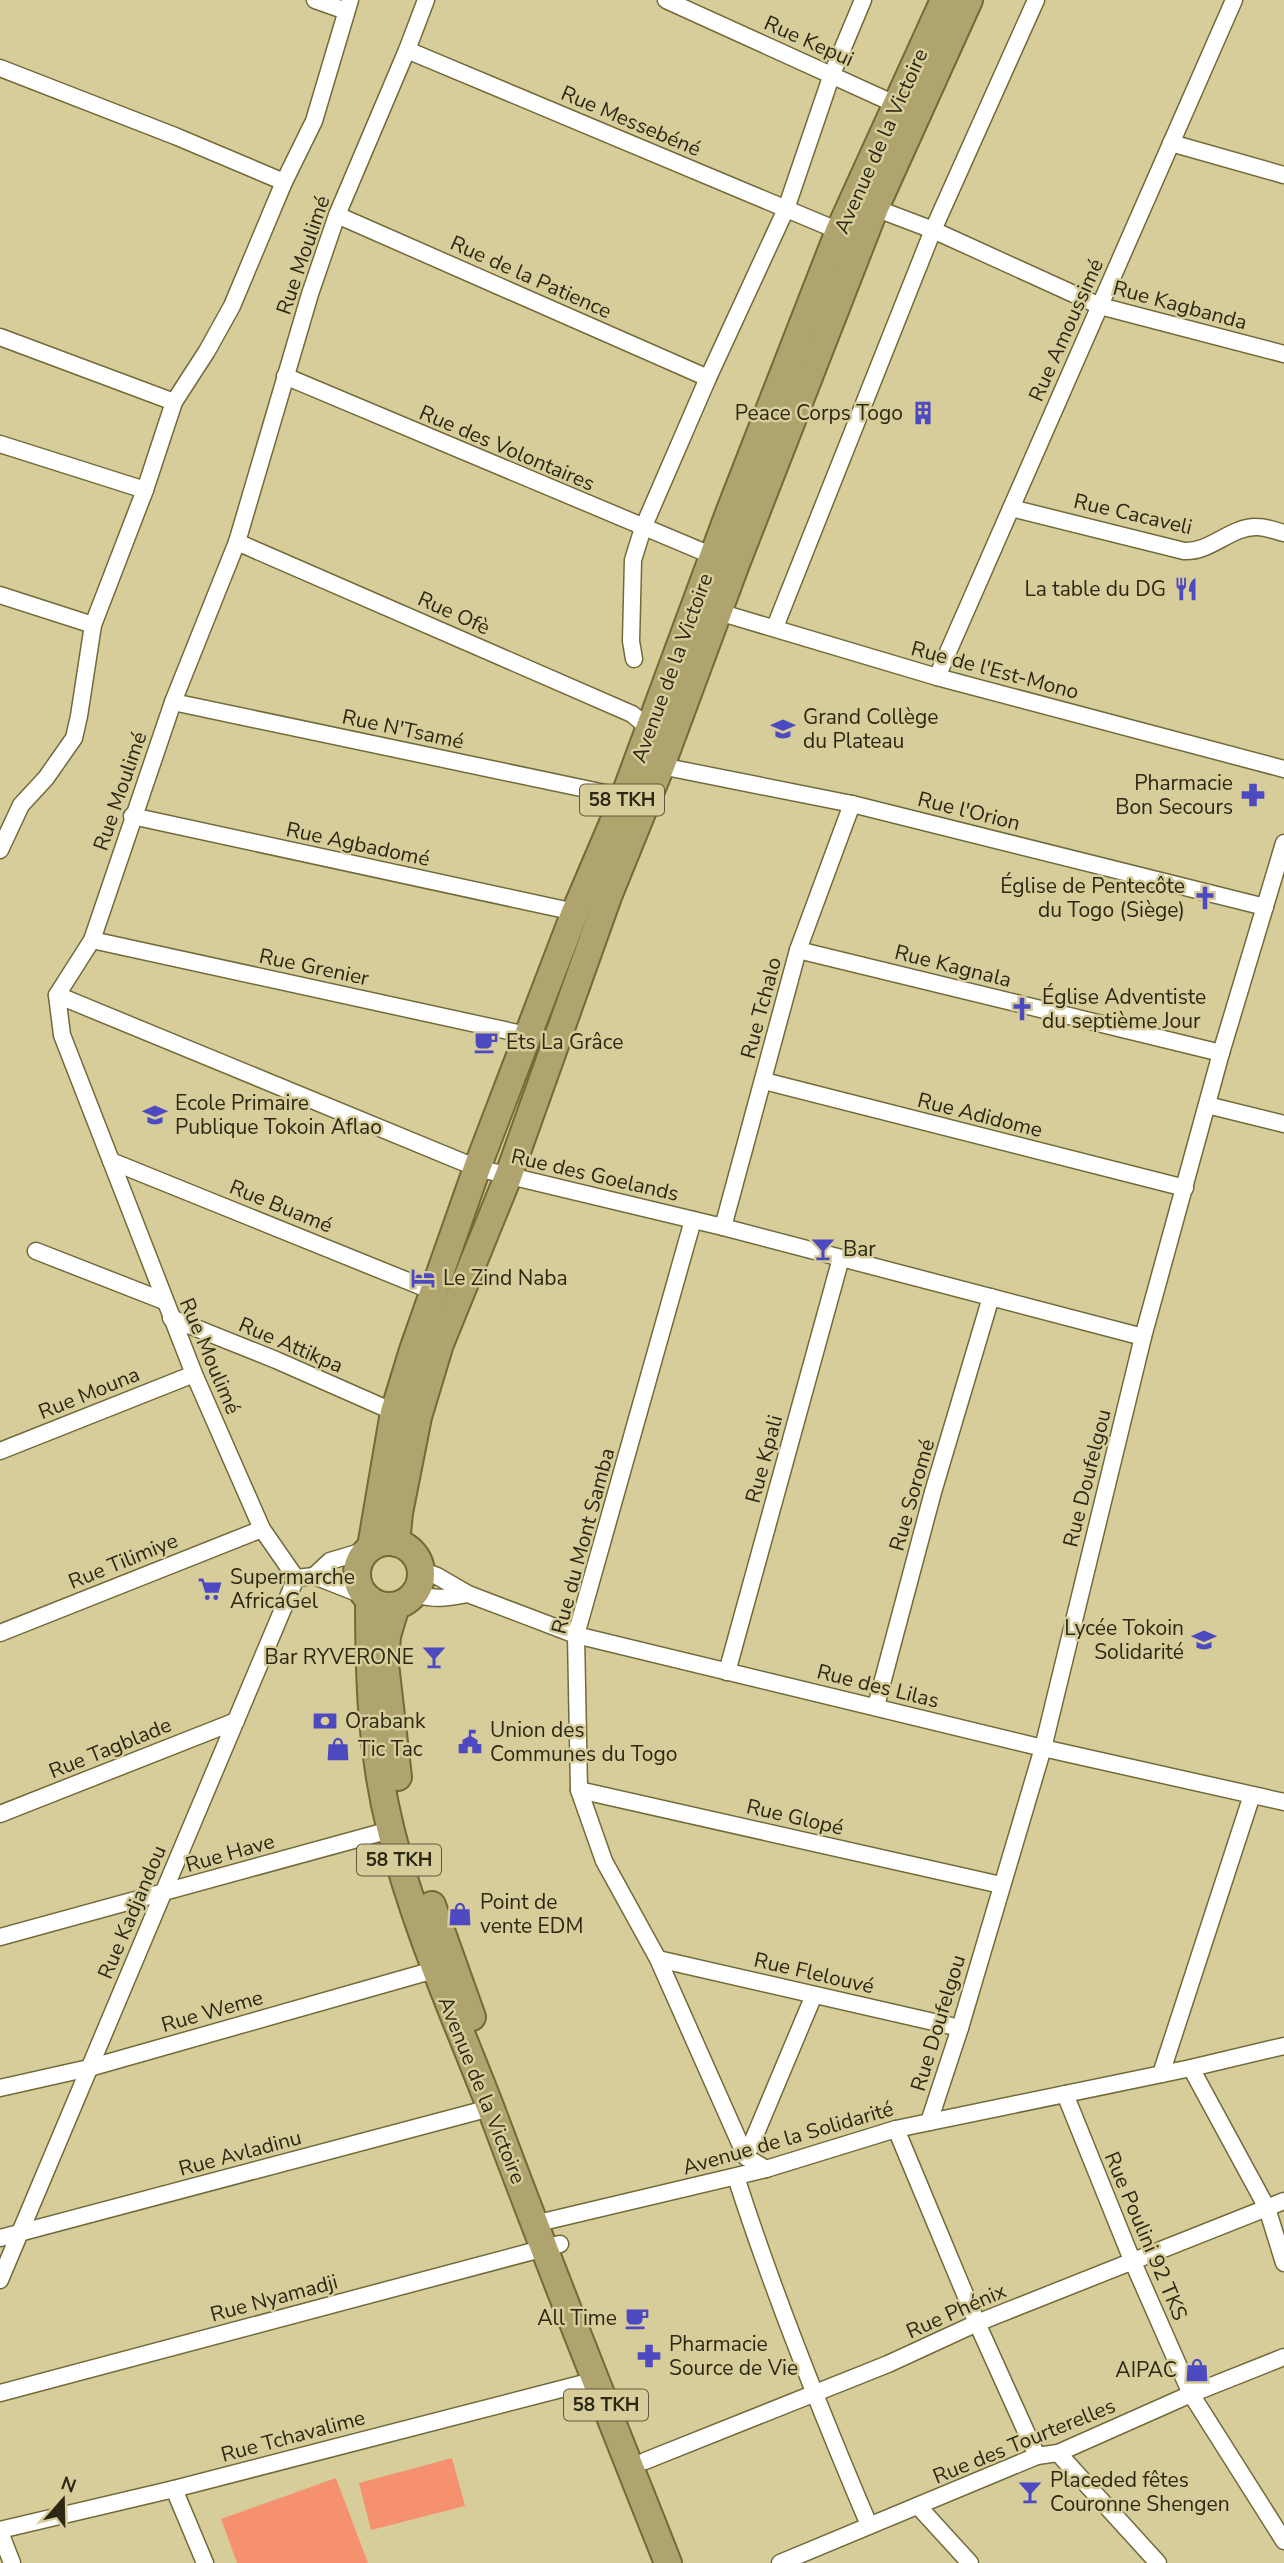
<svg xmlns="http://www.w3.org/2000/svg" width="1284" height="2563" font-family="'Nunito Sans',sans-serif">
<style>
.green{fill:#f69170}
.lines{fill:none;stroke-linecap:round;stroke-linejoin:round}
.minor-casing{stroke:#736a3a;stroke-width:19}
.trunk-casing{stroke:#746a36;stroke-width:30}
.minor{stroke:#fff;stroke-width:16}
.trunk{stroke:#afa46e;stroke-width:26}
.labels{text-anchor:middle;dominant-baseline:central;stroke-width:5;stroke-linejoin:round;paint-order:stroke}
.shield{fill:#d7cd9b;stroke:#5f5a3c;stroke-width:2}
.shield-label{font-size:19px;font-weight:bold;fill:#2c2814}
.street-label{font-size:21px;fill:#2c2814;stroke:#d7cd9b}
.poi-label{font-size:21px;fill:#2c2814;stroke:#d7cd9b;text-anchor:start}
</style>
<rect width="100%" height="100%" fill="#d7cd9b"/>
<g class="green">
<path d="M452,2458L465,2506L371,2530L359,2483Z"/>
<path d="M336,2478L368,2563H237L221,2519Z"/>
</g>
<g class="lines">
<g class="minor-casing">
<g id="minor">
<path d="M315,0L346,11"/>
<path d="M666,0L897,105"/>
<path d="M407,50L839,231"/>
<path d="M0,68L175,136L284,182"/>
<path d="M1171,143L1284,175"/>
<path d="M875,208L933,230L1100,306L1284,354"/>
<path d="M337,215L708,378"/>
<path d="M0,337L174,402"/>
<path d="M285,376L718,558"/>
<path d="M0,444L145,490"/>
<path d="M1011,508L1184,551C1210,553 1231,526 1257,527C1266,527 1276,531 1284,533"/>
<path d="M237,542L632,714L650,729"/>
<path d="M0,595L93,625"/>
<path d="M712,610L937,677L1284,769"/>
<path d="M775,627L933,230L1036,0"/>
<path d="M634,659L631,641L633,560L643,528L708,378L786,209L832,74L863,0"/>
<path d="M937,677L1234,0"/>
<path d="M173,702L624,797"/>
<path d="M661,766L852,804L1265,907"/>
<path d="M132,816L575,912"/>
<path d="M0,850L21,805L46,778L74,738L79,716L93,625L145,490L174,402L207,351L232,306L284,182L314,121L350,0"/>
<path d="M92,940L527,1035"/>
<path d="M798,950L1221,1053"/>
<path d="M57,995L477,1168L723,1227L1143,1337"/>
<path d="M764,1081L1185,1188"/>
<path d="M1207,1105L1284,1124"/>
<path d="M111,1161L435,1292"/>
<path d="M693,1220L576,1635L579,1790L604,1861L658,1959L746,2157L766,2169"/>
<path d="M723,1227L798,950L852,804"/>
<path d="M36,1251L164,1301"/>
<path d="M171,1318L276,1360L394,1412"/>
<path d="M0,1451L194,1374"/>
<path d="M421,1570L437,1576L468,1594L576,1635L1043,1748L1284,1802"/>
<path d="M314,1576L330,1561L367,1550"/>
<path d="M296,1578L262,1529L194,1374L62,1035L57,995L92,940L173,702L237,542L310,294L337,215L407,50L426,0"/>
<path d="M296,1578L314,1576L365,1596"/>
<path d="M415,1594C434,1600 448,1598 468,1594"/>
<path d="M0,1633L262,1529"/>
<path d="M727,1672L841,1258"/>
<path d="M876,1706L933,1492L991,1297"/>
<path d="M579,1790L1001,1885"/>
<path d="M0,1814L236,1721"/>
<path d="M0,1937L390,1830"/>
<path d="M658,1959L960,2028"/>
<path d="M1191,2068L1267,2208L1284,2263"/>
<path d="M1161,2074L1252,1795"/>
<path d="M0,2088L89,2068L434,1970"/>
<path d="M1065,2094L1132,2260L1191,2394L1284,2541"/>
<path d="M929,2122L960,2028L1043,1748L1143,1337L1221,1053L1284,843"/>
<path d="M896,2129L977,2323L1037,2456"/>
<path d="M746,2157L814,1995"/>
<path d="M736,2177C774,2295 820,2410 869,2525"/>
<path d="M534,2224L766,2169L896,2129L1191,2068L1284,2046"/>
<path d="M0,2238L490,2108"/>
<path d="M0,2280L296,1578"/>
<path d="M0,2393L560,2244"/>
<path d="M1058,2453L1158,2563"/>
<path d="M645,2461L888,2364L977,2323L1284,2201"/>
<path d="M174,2489L205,2563"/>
<path d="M918,2506L970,2563"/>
<path d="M0,2530L174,2489L596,2380"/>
<path d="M0,2532L12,2563"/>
<path d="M780,2563L1037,2456L1058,2453L1191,2394L1284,2357"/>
</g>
</g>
<g class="trunk-casing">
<g id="trunk">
<circle cx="389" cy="1574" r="32"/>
<path d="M396,1543L399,1513L418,1417L440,1344L508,1177L609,894L661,766L736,564L875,208L969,0"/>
<path d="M371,1547L394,1412L413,1350L477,1168L575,912L624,797L729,513L839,231L944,0"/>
<path d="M369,1599C369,1679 371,1752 391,1831C415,1929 457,2020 493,2114C549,2265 609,2414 668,2563"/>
<path d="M396,1606L387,1636L385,1664L398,1777"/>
<path d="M432,1905L472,2017"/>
</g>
</g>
<use href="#minor" class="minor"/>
<use href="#trunk" class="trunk"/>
</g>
<defs>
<g id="building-bare" transform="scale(1.89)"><path d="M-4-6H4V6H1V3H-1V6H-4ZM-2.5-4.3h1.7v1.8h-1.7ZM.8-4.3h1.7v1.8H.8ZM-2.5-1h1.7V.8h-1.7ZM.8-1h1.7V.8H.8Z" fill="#4d49c0" stroke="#d7cd9b" stroke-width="2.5" paint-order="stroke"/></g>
<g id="restaurant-bare" transform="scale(1.89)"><path d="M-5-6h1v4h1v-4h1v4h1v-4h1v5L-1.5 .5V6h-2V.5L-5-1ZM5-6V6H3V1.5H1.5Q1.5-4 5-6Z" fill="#4d49c0" stroke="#d7cd9b" stroke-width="2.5" paint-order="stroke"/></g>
<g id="school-bare" transform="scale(1.89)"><path d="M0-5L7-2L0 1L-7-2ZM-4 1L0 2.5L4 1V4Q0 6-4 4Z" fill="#4d49c0" stroke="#d7cd9b" stroke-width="2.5" paint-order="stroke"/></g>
<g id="pharmacy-bare" transform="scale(1.89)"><path d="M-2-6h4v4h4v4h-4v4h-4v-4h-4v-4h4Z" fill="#4d49c0" stroke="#d7cd9b" stroke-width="2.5" paint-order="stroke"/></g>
<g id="church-bare" transform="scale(1.89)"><path d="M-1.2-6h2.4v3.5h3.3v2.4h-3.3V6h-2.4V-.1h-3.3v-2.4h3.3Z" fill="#4d49c0" stroke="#d7cd9b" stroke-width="2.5" paint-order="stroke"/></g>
<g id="cafe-bare" transform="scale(1.89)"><path d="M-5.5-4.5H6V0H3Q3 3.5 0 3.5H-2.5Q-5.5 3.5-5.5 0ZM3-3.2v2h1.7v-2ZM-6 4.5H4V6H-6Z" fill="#4d49c0" stroke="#d7cd9b" stroke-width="2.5" paint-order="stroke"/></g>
<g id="bar-bare" transform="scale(1.89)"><path d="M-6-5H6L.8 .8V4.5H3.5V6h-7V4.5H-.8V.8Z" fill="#4d49c0" stroke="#d7cd9b" stroke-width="2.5" paint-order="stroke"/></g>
<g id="hotel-bare" transform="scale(1.89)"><path d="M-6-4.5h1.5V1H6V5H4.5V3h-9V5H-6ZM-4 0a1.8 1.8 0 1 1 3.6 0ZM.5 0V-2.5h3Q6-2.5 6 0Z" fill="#4d49c0" stroke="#d7cd9b" stroke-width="2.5" paint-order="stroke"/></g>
<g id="supermarket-bare" transform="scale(1.89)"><path d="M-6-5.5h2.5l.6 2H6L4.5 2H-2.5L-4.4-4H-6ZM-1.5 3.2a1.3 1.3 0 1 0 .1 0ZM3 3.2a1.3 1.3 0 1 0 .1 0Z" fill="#4d49c0" stroke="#d7cd9b" stroke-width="2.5" paint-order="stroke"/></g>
<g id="bank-bare" transform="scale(1.89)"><path d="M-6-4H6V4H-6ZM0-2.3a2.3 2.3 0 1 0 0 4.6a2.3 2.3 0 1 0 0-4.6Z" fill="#4d49c0" stroke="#d7cd9b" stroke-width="2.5" paint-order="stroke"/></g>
<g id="civic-bare" transform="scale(1.89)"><path d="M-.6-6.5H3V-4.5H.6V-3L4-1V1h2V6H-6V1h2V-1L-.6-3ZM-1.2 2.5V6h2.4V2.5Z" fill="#4d49c0" stroke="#d7cd9b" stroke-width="2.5" paint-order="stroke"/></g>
<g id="shop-bare" transform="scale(1.89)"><path d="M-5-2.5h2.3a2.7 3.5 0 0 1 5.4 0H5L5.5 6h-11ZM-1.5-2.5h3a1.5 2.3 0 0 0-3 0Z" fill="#4d49c0" stroke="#d7cd9b" stroke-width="2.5" paint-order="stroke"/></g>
</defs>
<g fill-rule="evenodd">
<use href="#building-bare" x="923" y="413"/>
<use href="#restaurant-bare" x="1186" y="589"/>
<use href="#school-bare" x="783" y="729"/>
<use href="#pharmacy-bare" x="1253" y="795"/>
<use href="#church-bare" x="1205" y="898"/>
<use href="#church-bare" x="1022" y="1009"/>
<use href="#cafe-bare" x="486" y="1042"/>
<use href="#school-bare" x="155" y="1115"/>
<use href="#bar-bare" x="823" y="1249"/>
<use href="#hotel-bare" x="423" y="1278"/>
<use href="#supermarket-bare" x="210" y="1589"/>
<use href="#school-bare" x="1204" y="1640"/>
<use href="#bar-bare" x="434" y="1657"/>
<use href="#bank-bare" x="325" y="1721"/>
<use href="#civic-bare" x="470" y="1742"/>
<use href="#shop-bare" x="338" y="1749"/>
<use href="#shop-bare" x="460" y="1914"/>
<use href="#cafe-bare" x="637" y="2318"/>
<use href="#pharmacy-bare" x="649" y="2356"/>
<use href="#shop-bare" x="1197" y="2370"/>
<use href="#bar-bare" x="1030" y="2492"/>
</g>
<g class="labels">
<g class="shield">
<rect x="580" y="784.5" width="84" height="31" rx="5"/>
<rect x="357" y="1844.5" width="84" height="31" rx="5"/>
<rect x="564" y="2389.5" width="84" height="31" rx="5"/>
</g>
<g class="shield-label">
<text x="622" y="800">58 TKH</text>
<text x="399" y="1860">58 TKH</text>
<text x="606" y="2405">58 TKH</text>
</g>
<g class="street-label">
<text transform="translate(809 41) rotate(24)">Rue Kepui</text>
<text transform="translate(631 121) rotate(23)">Rue Messebéné</text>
<text transform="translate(881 141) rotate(-66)">Avenue de la Victoire</text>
<text transform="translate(303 255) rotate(-71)">Rue Moulimé</text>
<text transform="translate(531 277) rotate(24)">Rue de la Patience</text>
<text transform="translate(1180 305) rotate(15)">Rue Kagbanda</text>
<text transform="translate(1066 330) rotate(-66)">Rue Amoussimé</text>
<text transform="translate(507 448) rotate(23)">Rue des Volontaires</text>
<text transform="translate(1133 514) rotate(13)">Rue Cacaveli</text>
<text transform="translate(454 613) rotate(24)">Rue Ofè</text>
<text transform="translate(672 668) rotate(-70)">Avenue de la Victoire</text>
<text transform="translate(995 670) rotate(15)">Rue de l'Est-Mono</text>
<text transform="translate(403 729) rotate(12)">Rue N'Tsamé</text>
<text transform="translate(120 791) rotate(-71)">Rue Moulimé</text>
<text transform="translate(969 811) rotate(14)">Rue l'Orion</text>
<text transform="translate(358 844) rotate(12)">Rue Agbadomé</text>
<text transform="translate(953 966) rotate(14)">Rue Kagnala</text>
<text transform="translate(314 967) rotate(12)">Rue Grenier</text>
<text transform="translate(761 1008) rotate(-75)">Rue Tchalo</text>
<text transform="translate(980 1115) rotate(14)">Rue Adidome</text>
<text transform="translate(595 1175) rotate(13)">Rue des Goelands</text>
<text transform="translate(281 1206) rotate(22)">Rue Buamé</text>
<text transform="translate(291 1345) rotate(23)">Rue Attikpa</text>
<text transform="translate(210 1356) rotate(67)">Rue Moulimé</text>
<text transform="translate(89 1393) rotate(-22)">Rue Mouna</text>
<text transform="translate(764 1459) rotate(-75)">Rue Kpali</text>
<text transform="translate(1087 1478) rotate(-76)">Rue Doufelgou</text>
<text transform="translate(912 1495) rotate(-74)">Rue Soromé</text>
<text transform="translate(583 1541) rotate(-75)">Rue du Mont Samba</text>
<text transform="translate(123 1561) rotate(-22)">Rue Tilimiye</text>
<text transform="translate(878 1686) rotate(14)">Rue des Lilas</text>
<text transform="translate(110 1748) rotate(-22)">Rue Tagblade</text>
<text transform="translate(795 1817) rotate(13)">Rue Glopé</text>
<text transform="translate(230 1853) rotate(-16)">Rue Have</text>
<text transform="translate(132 1912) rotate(-67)">Rue Kadjandou</text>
<text transform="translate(814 1973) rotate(13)">Rue Flelouvé</text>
<text transform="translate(212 2011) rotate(-16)">Rue Weme</text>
<text transform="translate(938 2023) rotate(-73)">Rue Doufelgou</text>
<text transform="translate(482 2090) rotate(68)">Avenue de la Victoire</text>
<text transform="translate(788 2138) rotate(-16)">Avenue de la Solidarité</text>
<text transform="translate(240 2153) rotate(-15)">Rue Avladinu</text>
<text transform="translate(1146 2236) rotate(67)">Rue Poulini 92 TKS</text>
<text transform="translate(274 2298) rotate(-15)">Rue Nyamadji</text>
<text transform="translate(956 2311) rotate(-24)">Rue Phénix</text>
<text transform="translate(293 2436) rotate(-15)">Rue Tchavalime</text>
<text transform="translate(1024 2441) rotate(-22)">Rue des Tourterelles</text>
</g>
<g class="poi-label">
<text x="903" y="413" text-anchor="end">Peace Corps Togo</text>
<text x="1166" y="589" text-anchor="end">La table du DG</text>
<text x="803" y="717">Grand Collège<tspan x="803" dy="24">du Plateau</tspan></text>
<text x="1233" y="783" text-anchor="end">Pharmacie<tspan x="1233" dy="24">Bon Secours</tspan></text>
<text x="1185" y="886" text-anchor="end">Église de Pentecôte<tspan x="1185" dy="24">du Togo (Siège)</tspan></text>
<text x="1042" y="997">Église Adventiste<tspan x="1042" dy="24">du septième Jour</tspan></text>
<text x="506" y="1042">Ets La Grâce</text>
<text x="175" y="1103">Ecole Primaire<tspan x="175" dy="24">Publique Tokoin Aflao</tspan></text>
<text x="843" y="1249">Bar</text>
<text x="443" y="1278">Le Zind Naba</text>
<text x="230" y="1577">Supermarche<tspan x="230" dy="24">AfricaGel</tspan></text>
<text x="1184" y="1628" text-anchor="end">Lycée Tokoin<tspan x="1184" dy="24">Solidarité</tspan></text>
<text x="414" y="1657" text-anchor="end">Bar RYVERONE</text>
<text x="345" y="1721">Orabank</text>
<text x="490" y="1730">Union des<tspan x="490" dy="24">Communes du Togo</tspan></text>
<text x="358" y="1749">Tic Tac</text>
<text x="480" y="1902">Point de<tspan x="480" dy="24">vente EDM</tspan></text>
<text x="617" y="2318" text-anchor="end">All Time</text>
<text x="669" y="2344">Pharmacie<tspan x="669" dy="24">Source de Vie</tspan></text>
<text x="1177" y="2370" text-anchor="end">AIPAC</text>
<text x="1050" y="2480">Placeded fêtes<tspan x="1050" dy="24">Couronne Shengen</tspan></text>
</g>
</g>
<g transform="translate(63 2500) rotate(20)" stroke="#d7cd9b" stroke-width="5" paint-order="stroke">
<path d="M0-5L12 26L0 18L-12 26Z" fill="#2c2814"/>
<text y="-10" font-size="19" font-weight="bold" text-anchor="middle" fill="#2c2814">N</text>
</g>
</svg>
